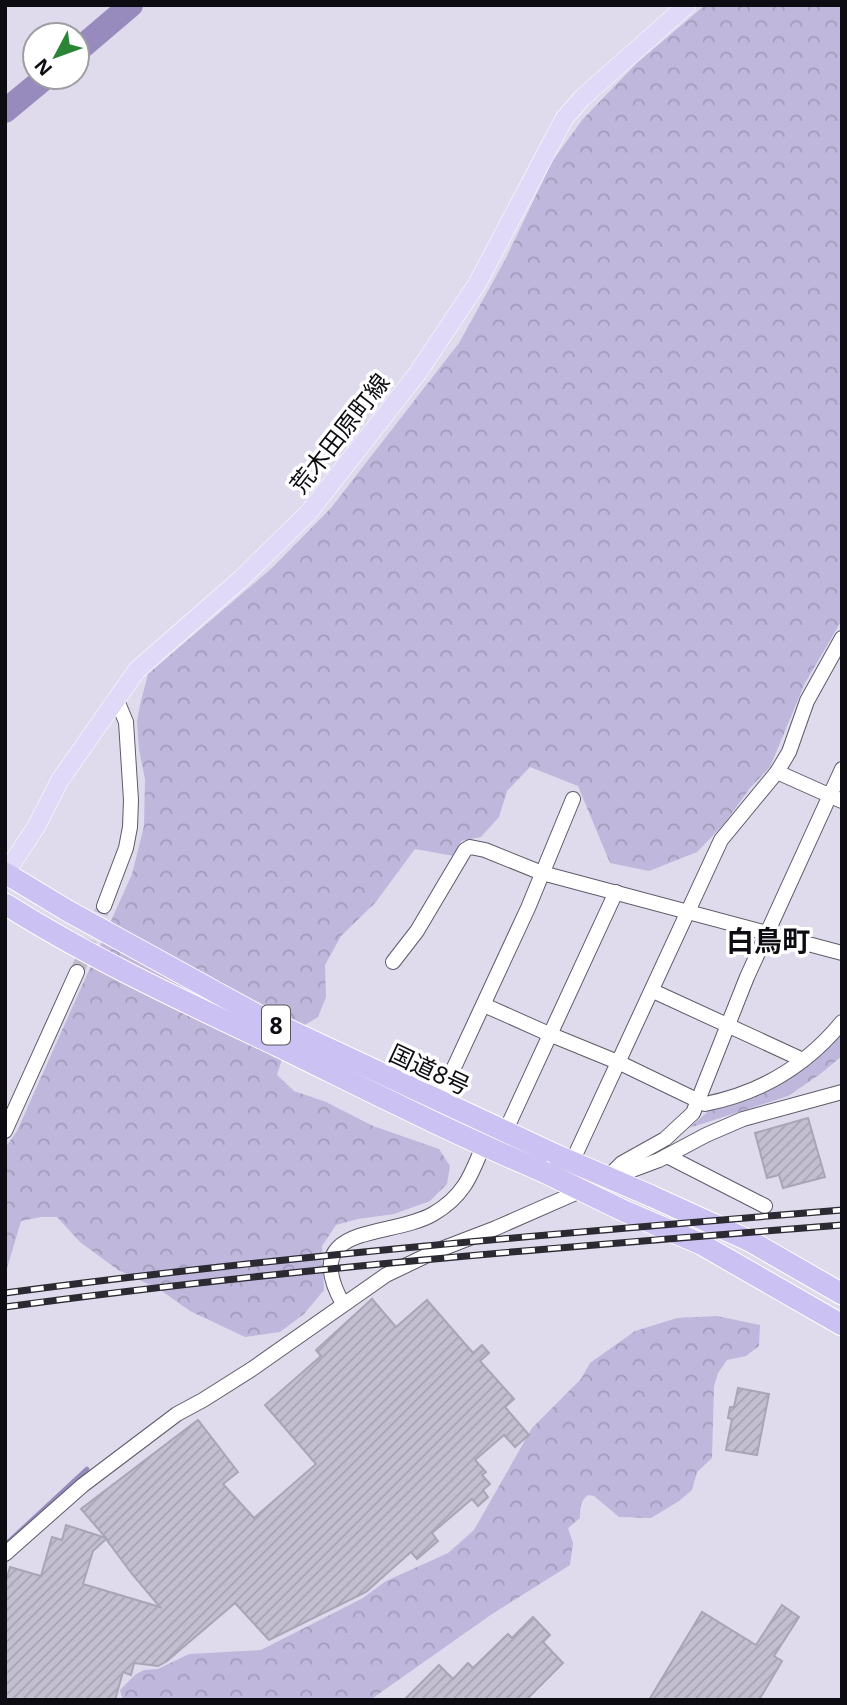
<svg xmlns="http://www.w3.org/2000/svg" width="847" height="1705" font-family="'Noto Sans','Noto Sans JP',sans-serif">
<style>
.forest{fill:url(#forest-crowns)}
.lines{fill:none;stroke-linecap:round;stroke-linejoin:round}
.stream{stroke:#978bbe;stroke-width:4.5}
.river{stroke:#978bbe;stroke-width:24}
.building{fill:url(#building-hatch);stroke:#a8a5b6;stroke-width:2;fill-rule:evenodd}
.minor-tunnel{stroke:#c0bccc;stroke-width:14;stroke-dasharray:14 7;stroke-linecap:butt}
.minor-casing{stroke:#5d5a69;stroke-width:16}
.major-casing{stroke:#fff;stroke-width:19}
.highway-casing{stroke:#fff;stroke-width:23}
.minor{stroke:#fff;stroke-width:14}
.major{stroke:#e0daf8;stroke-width:18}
.highway{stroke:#ccc1f3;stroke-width:21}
.rail-casing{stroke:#2b2931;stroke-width:7}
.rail{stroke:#fff;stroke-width:4.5;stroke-dasharray:13;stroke-linecap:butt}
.highway-bridge-casing{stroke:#fff;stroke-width:23;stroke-linecap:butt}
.highway-bridge{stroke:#ccc1f3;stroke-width:21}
.labels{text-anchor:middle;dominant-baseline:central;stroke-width:7;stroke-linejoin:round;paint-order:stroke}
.shield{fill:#fff;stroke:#565559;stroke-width:2}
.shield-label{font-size:23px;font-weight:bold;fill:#0d0c12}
.street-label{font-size:24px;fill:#0d0c12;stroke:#fff}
.quarter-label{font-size:28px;font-weight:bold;fill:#0d0c12;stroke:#fff}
</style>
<defs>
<pattern id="forest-crowns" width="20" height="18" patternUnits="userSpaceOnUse" patternTransform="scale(1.75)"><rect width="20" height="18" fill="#bfb7dc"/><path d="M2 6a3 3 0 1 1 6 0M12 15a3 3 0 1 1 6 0" fill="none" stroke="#a39cbc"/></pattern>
<pattern id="building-hatch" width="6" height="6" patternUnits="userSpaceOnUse" patternTransform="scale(1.75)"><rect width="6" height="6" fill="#c3bfd0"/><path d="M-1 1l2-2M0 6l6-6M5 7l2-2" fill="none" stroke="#a6a3b2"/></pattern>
</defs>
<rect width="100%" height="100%" fill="#dfdbed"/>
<g class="forest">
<path d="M705,5H842V620L805,683L770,767L750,788L724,824L697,852L649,871L610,863L578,786L530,767L507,791L499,817L481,837L461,841L454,856L415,849L375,903L341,936L325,965L326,997L318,1017L290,1034L277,1075L294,1091L326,1102L373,1126L439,1149L450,1166L447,1184L430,1201L394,1214L358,1219L336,1225L322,1246L324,1290L304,1314L280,1332L245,1337L190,1311L159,1289L118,1270L80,1242L57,1217H41L21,1221L5,1275V1148L17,1131L132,874L144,826L145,779L139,750L137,722L140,705L148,674L272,568L331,508L459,343L505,260L553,160L583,119L637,63Z"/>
<path d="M842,1030V1056L819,1075L788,1096L689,1128L711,1109Z"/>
<path d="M717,1316L760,1325L759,1346L746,1356L727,1360L718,1373L714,1386L712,1458L697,1472L692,1490L679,1501L651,1518L619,1517L594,1496L588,1495C580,1501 580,1508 580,1518L568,1528L573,1543L570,1565L492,1614L370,1700H123L120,1690L136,1674L144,1670L158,1669L189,1654L261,1650L363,1598L386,1581L448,1553L474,1530L532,1428L581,1379L590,1363L635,1331L677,1318Z"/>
</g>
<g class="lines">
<path class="stream" d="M6,1544L87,1469"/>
<g class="river">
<path d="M77,51L131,5"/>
<path d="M5,111L46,77"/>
</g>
</g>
<g class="building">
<path d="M808,1118L825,1177L783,1188L779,1175L767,1178L755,1133Z"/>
<path d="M372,1299L396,1327L427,1300L473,1353L482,1345L489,1353L480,1361L514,1399L505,1407L529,1435L515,1447L504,1435L475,1460L486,1472L482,1475L490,1484L483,1490L488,1497L478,1506L472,1499L432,1533L438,1541L417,1559L411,1552L366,1592L269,1640L235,1603L167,1661L158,1666L134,1663L131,1675L123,1672L115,1700H5V1585L10,1567L41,1576L52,1537L62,1540L66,1525L106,1538L81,1509L198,1420L238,1472L223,1484L254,1518L316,1464L265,1405L321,1356L316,1350ZM106,1539L132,1574L160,1607L83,1584L93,1551Z"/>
<path d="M738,1388L769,1394L757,1455L726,1450L732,1419L728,1418L730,1407H734Z"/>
<path d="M782,1605L799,1617L774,1656L782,1661L759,1700H649L702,1612L756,1645Z"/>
<path d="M533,1617L550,1635L543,1642L563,1663L526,1700H404L439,1665L453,1679L468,1663L473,1668L508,1634L512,1638Z"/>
</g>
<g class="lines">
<path class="minor-tunnel" d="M77,972L104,906"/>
<g class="minor-casing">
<g id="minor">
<path d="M777,772L842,801"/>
<path d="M104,906L126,848L130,827L131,800L126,722L116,698"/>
<path d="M393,962L417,931L465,850L470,847L485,850L542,873L842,953"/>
<path d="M653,991L803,1060"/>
<path d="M484,1005L549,1034L620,1063L705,1104C761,1093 806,1066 842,1022"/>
<path d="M438,1102L528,908L573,799"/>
<path d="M5,1131L77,972"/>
<path d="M505,1132L616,892"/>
<path d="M667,1156L765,1206"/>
<path d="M572,1162L721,840L777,772L789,752L807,701L842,638"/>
<path d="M609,1176L622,1163L665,1139L693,1113L747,977L842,769"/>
<path d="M608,1179L659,1160L706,1135L743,1119L842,1092"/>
<path d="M343,1304C297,1222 390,1239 433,1214C463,1197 471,1176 483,1146"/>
<path d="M5,1554L83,1485L177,1414L203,1400L252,1369L386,1275L436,1251L496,1228L587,1188"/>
</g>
</g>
<g class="major-casing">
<path id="major" d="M5,874L36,827L60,780L137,670L241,579L309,512L417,374L477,284L564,119L582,98L687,5"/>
</g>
<g class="highway-casing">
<g id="highway">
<path d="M5,873L68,911L261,1017L558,1156"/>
<path d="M5,904C92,959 185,1002 278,1046C366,1089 452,1133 542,1171"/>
<path d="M649,1195L750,1241L842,1294"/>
<path d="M624,1211L701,1244L842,1325"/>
</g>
</g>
<use href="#minor" class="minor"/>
<use href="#major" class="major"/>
<use href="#highway" class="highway"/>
<g class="rail-casing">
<g id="rail">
<path d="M5,1293C283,1256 562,1233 842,1210"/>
<path d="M5,1307C283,1269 562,1247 842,1225"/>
</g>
</g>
<use href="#rail" class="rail"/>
<g class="highway-bridge-casing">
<g id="highway-bridge">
<path d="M558,1156L649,1195"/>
<path d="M542,1171L624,1211"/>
</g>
</g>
<use href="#highway-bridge" class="highway-bridge"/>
</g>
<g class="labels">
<rect class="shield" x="262" y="1005.5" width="28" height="39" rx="5"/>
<g class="shield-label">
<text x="276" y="1025">8</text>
</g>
<g class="street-label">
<text transform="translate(339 433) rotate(-52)">荒木田原町線</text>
<text transform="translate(430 1069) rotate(25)">国道8号</text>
</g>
<g class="quarter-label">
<text x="768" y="940">白鳥町</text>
</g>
</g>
<rect width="847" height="1705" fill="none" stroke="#0d0c12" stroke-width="14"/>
<g transform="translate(56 56) rotate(229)"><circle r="33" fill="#ffffff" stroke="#9e9ea0" stroke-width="2"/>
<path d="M0-5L12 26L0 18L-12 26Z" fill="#2a8536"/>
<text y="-10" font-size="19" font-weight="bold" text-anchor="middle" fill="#0d0c12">N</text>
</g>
</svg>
